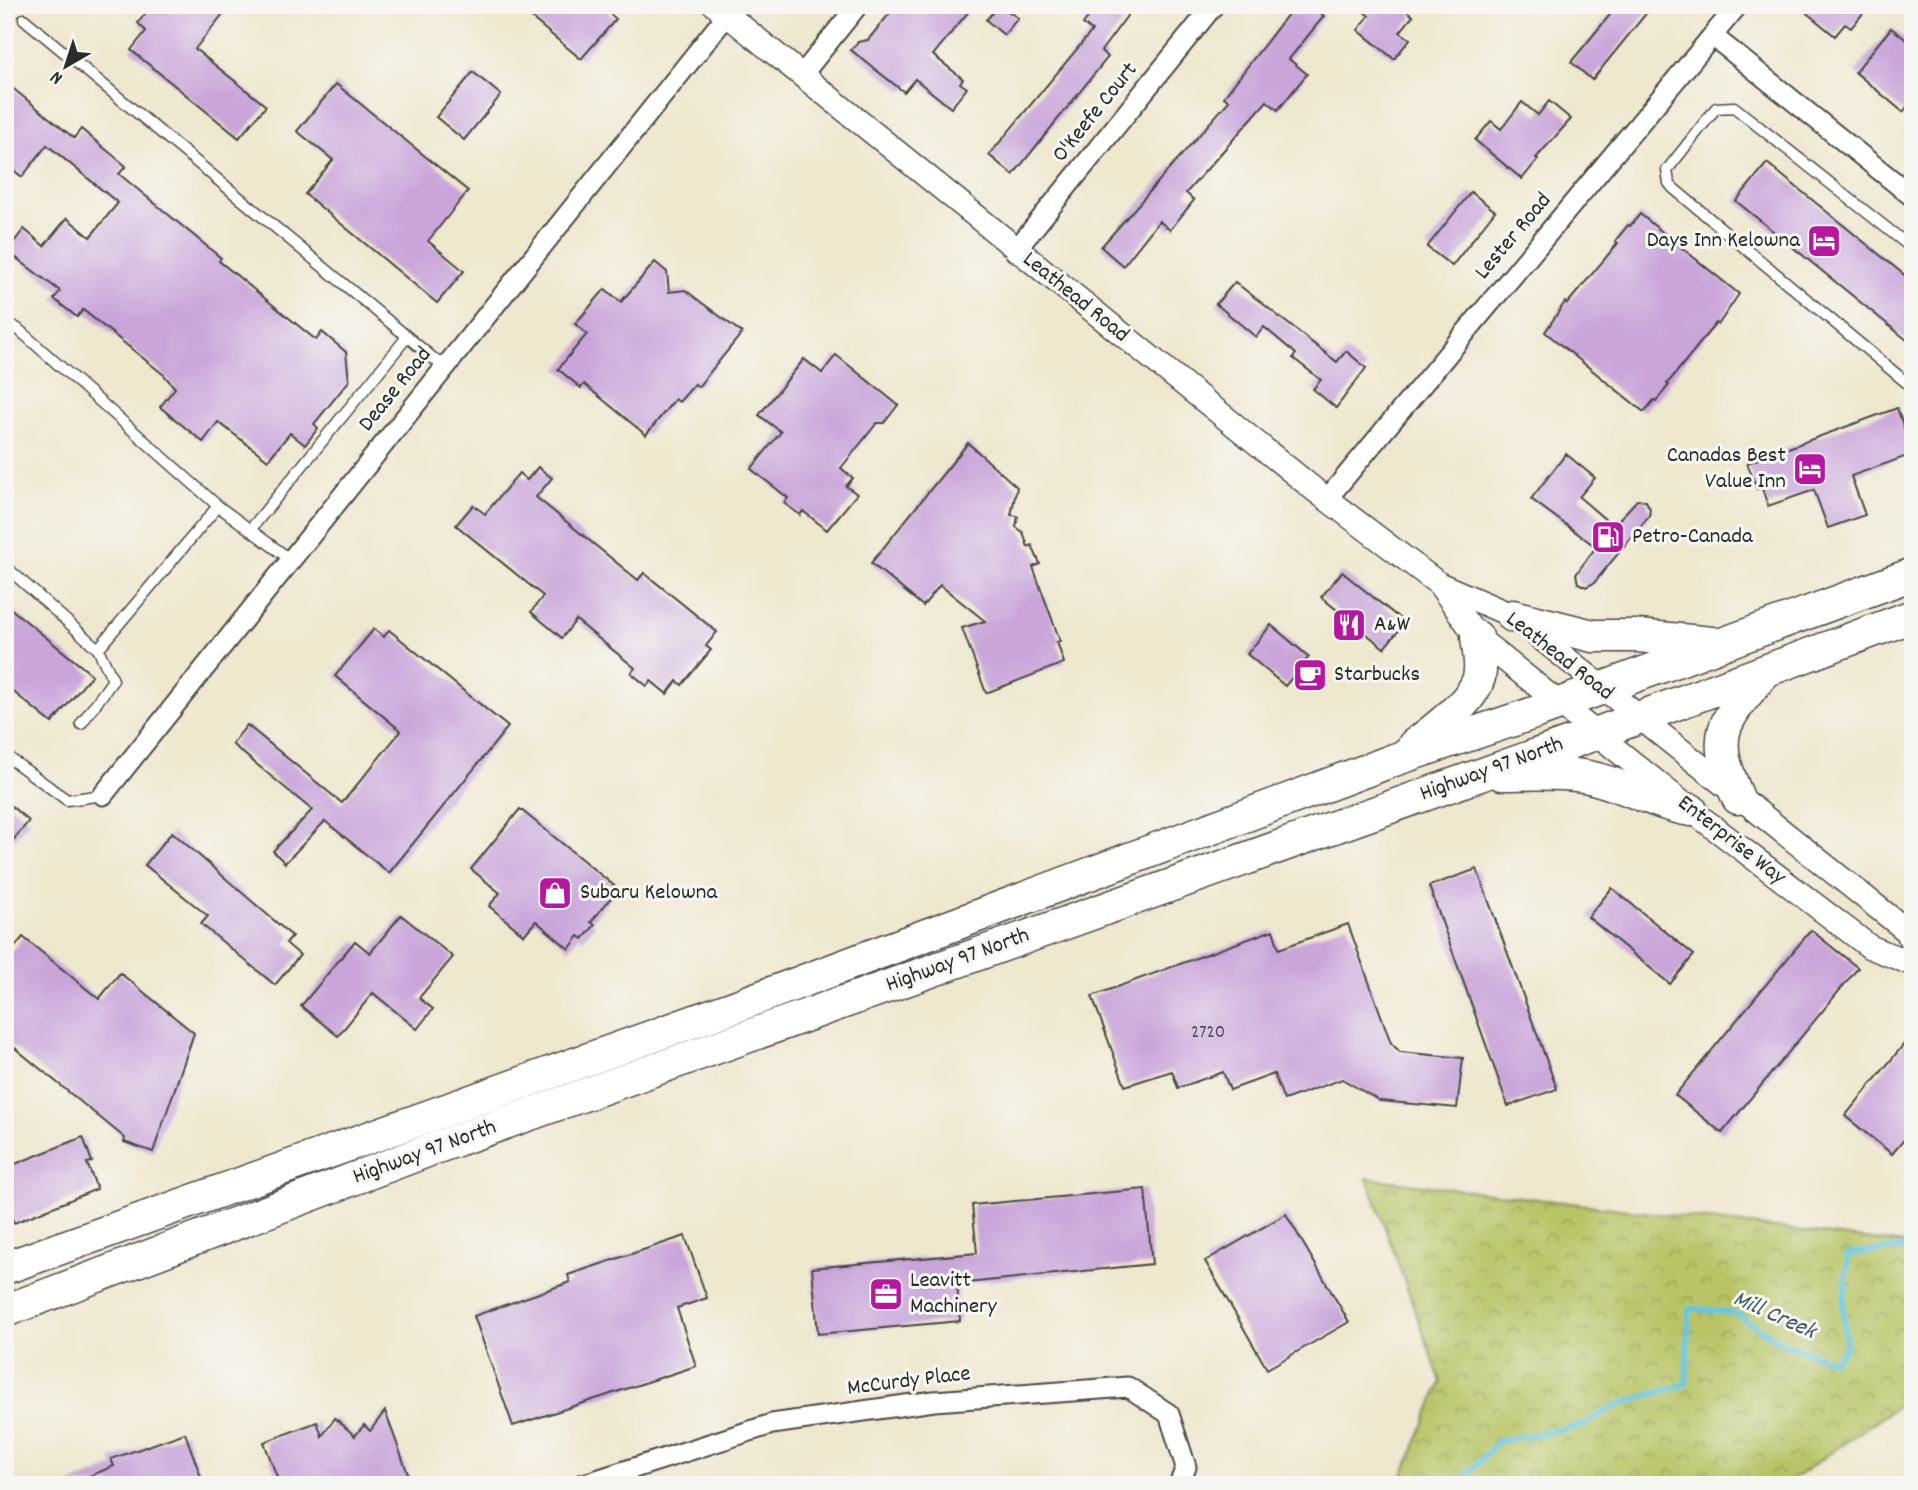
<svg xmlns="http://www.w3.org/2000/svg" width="1918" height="1490" font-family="Dekko,sans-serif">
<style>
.park{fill:url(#park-crowns);stroke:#727848;stroke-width:2}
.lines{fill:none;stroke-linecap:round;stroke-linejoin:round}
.stream{stroke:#61c6df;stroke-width:6}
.building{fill:#c9a5da}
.service-casing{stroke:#484743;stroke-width:13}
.minor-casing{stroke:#484743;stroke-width:23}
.tertiary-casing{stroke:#484743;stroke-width:26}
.trunk-casing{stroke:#484743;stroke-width:35}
.service{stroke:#fff;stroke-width:10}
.minor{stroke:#fff;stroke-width:19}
.tertiary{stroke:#fff;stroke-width:23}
.trunk{stroke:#fff;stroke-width:32}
.labels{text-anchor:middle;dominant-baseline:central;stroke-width:6;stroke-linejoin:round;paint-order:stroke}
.number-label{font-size:19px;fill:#524a57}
.street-label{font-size:23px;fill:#2b2b2b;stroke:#f6f6f2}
.poi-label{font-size:23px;fill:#2b2b2b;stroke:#f6f6f2;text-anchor:start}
.water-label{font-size:24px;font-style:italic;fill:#3b5a61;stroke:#f6f6f2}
</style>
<defs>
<pattern id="park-crowns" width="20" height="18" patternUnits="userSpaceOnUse" patternTransform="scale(1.75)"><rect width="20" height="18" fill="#b8c465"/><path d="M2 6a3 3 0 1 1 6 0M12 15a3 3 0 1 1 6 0" fill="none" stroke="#969f53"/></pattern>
</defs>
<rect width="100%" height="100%" fill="#f6f6f2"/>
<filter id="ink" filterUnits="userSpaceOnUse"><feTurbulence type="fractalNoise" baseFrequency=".0143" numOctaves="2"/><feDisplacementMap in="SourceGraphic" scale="14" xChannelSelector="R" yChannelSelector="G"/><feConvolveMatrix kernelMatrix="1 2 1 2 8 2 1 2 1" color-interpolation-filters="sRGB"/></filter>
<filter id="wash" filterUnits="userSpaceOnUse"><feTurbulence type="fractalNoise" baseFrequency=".00686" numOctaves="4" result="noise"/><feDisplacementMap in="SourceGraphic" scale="28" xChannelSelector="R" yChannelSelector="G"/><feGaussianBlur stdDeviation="1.57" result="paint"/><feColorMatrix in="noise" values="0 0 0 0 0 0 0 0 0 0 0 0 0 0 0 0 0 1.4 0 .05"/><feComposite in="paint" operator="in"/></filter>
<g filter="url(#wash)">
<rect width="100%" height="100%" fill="#efe7ce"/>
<path class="park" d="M1367,1178L1913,1245V1395L1785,1485H1399L1441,1382Z"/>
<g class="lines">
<path class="stream" d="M1458,1485L1498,1441L1582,1426L1614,1406L1686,1384L1689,1308L1734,1313L1786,1345L1833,1361L1846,1347L1843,1310L1848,1254L1913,1247"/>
</g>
<g id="blocks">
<g class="building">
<path d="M152,5H230L195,49L266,106L239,138L131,50L146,31L138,23Z"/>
<path d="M516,5H600L616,19L581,59Z"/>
<path d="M889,5H974L933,55L963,79L960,83L967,88L951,108L915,79L904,92L851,50L858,42L868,40L890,13Z"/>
<path d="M999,5L1018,18L1004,35L986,20Z"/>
<path d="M1098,5H1135L1101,51L1108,57L1013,175L989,155L1092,31L1083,24Z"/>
<path d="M1295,5H1310L1324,16L1289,59L1307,74L1278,110L1267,101L1186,193L1194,200L1170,230L1159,221L1123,266L1101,247L1229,101L1224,97Z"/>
<path d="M1356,5H1400L1413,16L1400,32L1410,39L1394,59L1358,30L1369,16Z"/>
<path d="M1618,5H1653L1592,80L1571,62Z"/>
<path d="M1797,5H1870L1851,28L1845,24L1835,36Z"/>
<path d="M1891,28L1913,45V99L1903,112L1855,72Z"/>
<path d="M473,72L501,95L464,140L436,117Z"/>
<path d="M5,82L74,138L81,129L126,166L119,174L221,258L219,261L316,340L322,332L346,352L349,381L314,424L318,428L305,445L290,433L268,460L218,422L203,442L160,407L175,388L164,375L83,310L77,317L54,299L60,291L7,251L24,229L44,246L67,218L90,237L118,203L47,145L22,177L5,163Z"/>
<path d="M336,84L468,191L428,241L464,271L437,303L305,194L333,160L297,131Z"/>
<path d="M1549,101L1571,119L1536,158L1538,159L1522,179L1475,140L1491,121L1501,129L1522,102L1538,115Z"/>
<path d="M1767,163L1913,282V345L1736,201Z"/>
<path d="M1471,192L1495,211L1452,266L1427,247Z"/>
<path d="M1640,214L1739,294L1718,325L1716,323L1667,384L1669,385L1656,401L1654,400L1644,412L1545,332L1565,302L1567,304L1618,243L1615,241L1628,225L1630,226Z"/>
<path d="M655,262L667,272L669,292L685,290L742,333L698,387L695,384L679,402L675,399L646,435L584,384L581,388L558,369L587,334L575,324L605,289L621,302Z"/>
<path d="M1235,282L1337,362L1346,351L1366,368L1336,408L1313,389L1321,380L1293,358L1296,354L1264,327L1256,337L1216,304Z"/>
<path d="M836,355L898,405L884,423H877L841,468L853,478L846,486L857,494L827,530L803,511L800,515L784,503L788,498L751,469L781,432L759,415L804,359L822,373Z"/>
<path d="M1897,408L1913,454L1851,476L1865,515L1828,528L1814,490L1768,506L1762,488L1757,489L1747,463Z"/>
<path d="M968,443L1017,487L1011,515L1018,516L1016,527L1023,532L1028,547L1032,545L1040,564L1033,567L1060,641L1057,642L1064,663L986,693L962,628L985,621L940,585L923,606L871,563Z"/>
<path d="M1566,454L1595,478L1579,497L1613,526L1637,500L1646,501L1650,509L1649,516L1594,583L1586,587L1578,583L1576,574L1596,547L1531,499Z"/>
<path d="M538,467L552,478L536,497L638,580L644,573L717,632L706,646L711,650L682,685L677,681L667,694L651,681L647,686L631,673L635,668L576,620L562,638L531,612L543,596L456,525L473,505L485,514L519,473L527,480Z"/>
<path d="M1342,572L1405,623L1384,648L1321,597Z"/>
<path d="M5,604L92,675L52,723L5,685Z"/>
<path d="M1271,625L1309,657L1285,686L1247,654Z"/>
<path d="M374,629L384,637L389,630L508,727L389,873L325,821L285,863L273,851L312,810L232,744L247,725L342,803L401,731L335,676Z"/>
<path d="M5,801L29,821L5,850Z"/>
<path d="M520,809L618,889L591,922L595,925L583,939L579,936L569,949L536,921L524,935L489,906L500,893L471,869Z"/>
<path d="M172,832L292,936L286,943L300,955L275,985L201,924L208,916L145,865Z"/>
<path d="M1477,869L1557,1089L1508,1106L1429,886Z"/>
<path d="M1612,888L1694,955L1670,984L1588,917Z"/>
<path d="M401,915L453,957L419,998L433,1009L417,1029L373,993L338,1036L301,1006L355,941L370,953Z"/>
<path d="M1348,924L1391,1043L1400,1052L1463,1058L1457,1108L1380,1101L1342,1079L1284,1100L1274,1074L1230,1090L1223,1072L1178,1088L1172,1071L1125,1086L1092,996L1273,930L1279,949Z"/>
<path d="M1811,930L1858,968L1722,1133L1675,1095Z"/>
<path d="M23,937L99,999L120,973L194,1033L153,1152L124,1142L125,1138L5,1040V959Z"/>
<path d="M1913,1033V1129L1892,1154L1845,1116Z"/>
<path d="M83,1137L92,1162L87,1163L97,1189L14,1223L5,1204V1168Z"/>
<path d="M1145,1189L1152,1264L957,1284L960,1321L818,1334L812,1268L977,1253L972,1205Z"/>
<path d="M1286,1214L1349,1322L1267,1369L1205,1261Z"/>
<path d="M685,1236L707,1298L677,1308L696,1366L513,1426L474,1316L570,1282L568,1275Z"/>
<path d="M385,1411L412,1485H280L264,1442L317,1422L322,1436L335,1418L355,1436L364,1425L370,1431Z"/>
<path d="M185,1433L201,1477L188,1481L190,1485H67L114,1466L111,1459Z"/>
</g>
</g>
</g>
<g filter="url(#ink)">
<use href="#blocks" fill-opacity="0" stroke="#484743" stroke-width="2"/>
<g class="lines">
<g class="service-casing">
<g id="service">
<path d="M24,19L445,368"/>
<path d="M1913,249L1734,107L1716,108L1667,170L1669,183L1673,188L1913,388"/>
<path d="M5,322L18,329L218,506L291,560"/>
<path d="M250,530L407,337"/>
<path d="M5,566L98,649L113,680L81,724"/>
<path d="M98,649L218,506"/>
<path d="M5,755L67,800L103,795"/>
</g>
</g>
<g class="minor-casing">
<g id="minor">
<path d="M1714,37L1913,197"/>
<path d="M801,76L858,5"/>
<path d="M1015,251L1214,5"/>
<path d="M1327,499L1738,5"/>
<path d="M103,795L727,15"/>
<path d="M581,1485L772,1424L934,1401L1128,1387L1169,1414L1186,1467L1179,1485"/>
</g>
</g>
<g class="tertiary-casing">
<g id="tertiary">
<path d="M715,5L1316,491L1439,584L1513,616L1907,931L1913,945"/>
<path d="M1439,584L1477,637L1691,810L1870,947L1913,964"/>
</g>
</g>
<g class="trunk-casing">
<g id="trunk">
<path d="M1513,616L1593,636H1638L1712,643"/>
<path d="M1414,745C1434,730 1479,698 1480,671C1481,660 1478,648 1477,637"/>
<path d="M1502,774C1528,774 1557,772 1583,776C1621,782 1652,804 1691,810"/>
<path d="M1738,798C1710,735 1721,723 1764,673"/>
<path d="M5,1268L734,1007L1394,760L1540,711L1913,574"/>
<path d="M5,1311L432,1149L1595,734L1913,616"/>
</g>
</g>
<use href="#service" class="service"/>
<use href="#minor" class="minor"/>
<use href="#tertiary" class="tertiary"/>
<use href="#trunk" class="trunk"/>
</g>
</g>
<defs>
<g id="hotel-square" transform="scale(1.75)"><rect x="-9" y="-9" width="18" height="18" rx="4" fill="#b5179e" stroke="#f6f6f2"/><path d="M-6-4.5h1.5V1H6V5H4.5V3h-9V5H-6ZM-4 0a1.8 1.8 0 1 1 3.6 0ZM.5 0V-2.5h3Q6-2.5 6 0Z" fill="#fff"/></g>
<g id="fuel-square" transform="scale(1.75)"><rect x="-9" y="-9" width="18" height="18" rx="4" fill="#b5179e" stroke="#f6f6f2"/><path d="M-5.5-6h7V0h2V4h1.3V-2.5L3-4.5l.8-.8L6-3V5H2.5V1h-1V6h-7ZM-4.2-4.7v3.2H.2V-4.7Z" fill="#fff"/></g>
<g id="restaurant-square" transform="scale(1.75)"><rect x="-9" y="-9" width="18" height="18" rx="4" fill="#b5179e" stroke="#f6f6f2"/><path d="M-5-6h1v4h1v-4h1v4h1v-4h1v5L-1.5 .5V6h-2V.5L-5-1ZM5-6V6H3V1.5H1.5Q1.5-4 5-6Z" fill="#fff"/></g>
<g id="cafe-square" transform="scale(1.75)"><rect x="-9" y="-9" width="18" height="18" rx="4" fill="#b5179e" stroke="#f6f6f2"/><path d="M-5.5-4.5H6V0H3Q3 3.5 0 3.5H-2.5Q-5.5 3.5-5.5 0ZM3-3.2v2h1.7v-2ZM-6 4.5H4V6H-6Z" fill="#fff"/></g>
<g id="shop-square" transform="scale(1.75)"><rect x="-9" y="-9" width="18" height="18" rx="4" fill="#b5179e" stroke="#f6f6f2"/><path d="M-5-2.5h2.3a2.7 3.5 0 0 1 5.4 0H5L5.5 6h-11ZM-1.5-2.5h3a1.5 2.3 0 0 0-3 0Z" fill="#fff"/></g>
<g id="office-square" transform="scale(1.75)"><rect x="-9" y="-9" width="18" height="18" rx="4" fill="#b5179e" stroke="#f6f6f2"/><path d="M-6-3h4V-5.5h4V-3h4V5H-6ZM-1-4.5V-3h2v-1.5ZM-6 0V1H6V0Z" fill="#fff"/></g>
</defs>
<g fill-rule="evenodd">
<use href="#hotel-square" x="1824" y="241"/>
<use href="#hotel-square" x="1810" y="469"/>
<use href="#fuel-square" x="1608" y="537"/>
<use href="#restaurant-square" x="1349" y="625"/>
<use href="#cafe-square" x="1310" y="675"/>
<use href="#shop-square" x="555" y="893"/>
<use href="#office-square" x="886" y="1294"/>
</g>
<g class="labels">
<g class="number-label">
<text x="1208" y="1033">2720</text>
</g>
<g class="street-label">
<text transform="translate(1096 113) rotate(-51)">O'Keefe Court</text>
<text transform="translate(1514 237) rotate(-50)">Lester Road</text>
<text transform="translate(1075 298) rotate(39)">Leathead Road</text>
<text transform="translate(396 390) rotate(-51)">Dease Road</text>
<text transform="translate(1559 657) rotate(38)">Leathead Road</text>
<text transform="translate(1492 770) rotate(-20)">Highway 97 North</text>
<text transform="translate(1731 841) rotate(38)">Enterprise Way</text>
<text transform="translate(958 961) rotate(-20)">Highway 97 North</text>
<text transform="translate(425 1153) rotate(-20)">Highway 97 North</text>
<text transform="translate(909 1382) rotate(-7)">McCurdy Place</text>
</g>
<g class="poi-label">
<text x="1800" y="241" text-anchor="end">Days Inn Kelowna</text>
<text x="1786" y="456" text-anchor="end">Canadas Best<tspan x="1786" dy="26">Value Inn</tspan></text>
<text x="1632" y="537">Petro-Canada</text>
<text x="1374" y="625">A&amp;W</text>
<text x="1334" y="675">Starbucks</text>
<text x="580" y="893">Subaru Kelowna</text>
<text x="910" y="1281">Leavitt<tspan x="910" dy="26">Machinery</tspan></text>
</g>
<g class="water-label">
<text transform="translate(1774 1316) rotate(24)">Mill Creek</text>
</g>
</g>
<rect width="1918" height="1490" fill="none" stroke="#f6f6f2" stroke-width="28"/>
<g transform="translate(66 66) rotate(219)" stroke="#f6f6f2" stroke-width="5" paint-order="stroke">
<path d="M0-5L12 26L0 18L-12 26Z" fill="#2b2b2b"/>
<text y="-10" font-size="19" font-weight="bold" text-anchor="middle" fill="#2b2b2b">N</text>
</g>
</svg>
